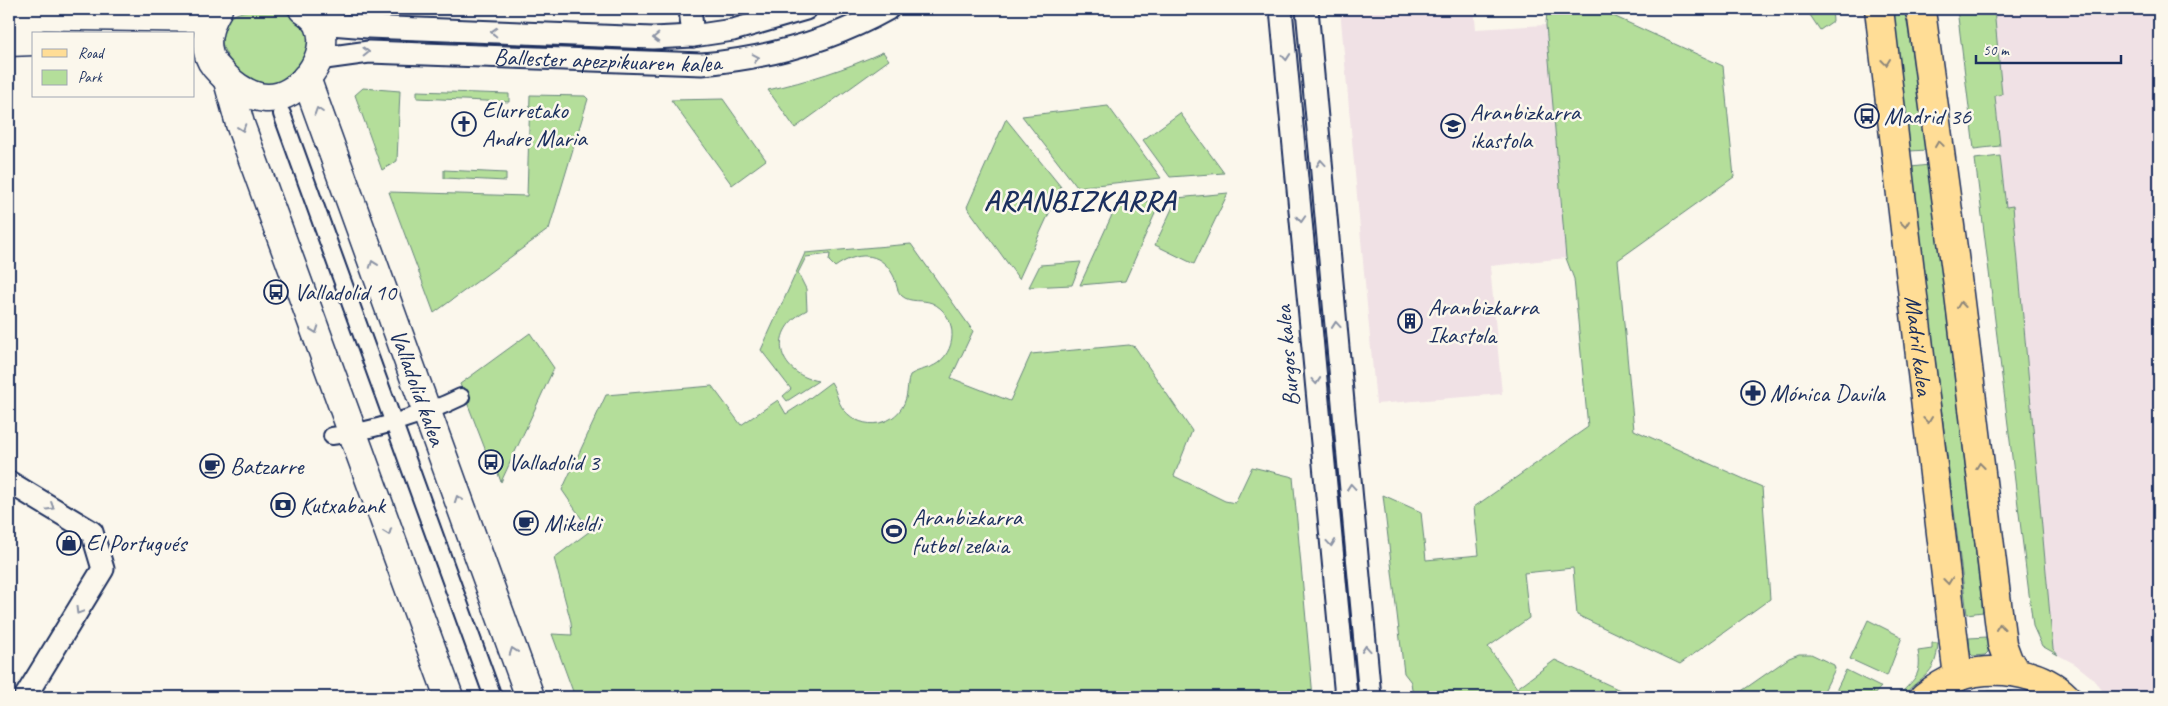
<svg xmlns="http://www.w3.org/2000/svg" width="2168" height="706" font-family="Caveat,sans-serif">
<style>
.built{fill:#f0e1e5}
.green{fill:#b4de9a;stroke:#68867c}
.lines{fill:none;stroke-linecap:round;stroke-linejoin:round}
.pedestrian-casing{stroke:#1b2f5e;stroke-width:20}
.minor-casing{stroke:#1b2f5e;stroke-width:25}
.secondary-casing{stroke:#1b2f5e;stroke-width:31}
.primary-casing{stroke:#1b2f5e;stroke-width:31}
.pedestrian{stroke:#fbf7ec;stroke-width:16}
.minor{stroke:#fbf7ec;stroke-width:21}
.secondary{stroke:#fbf7ec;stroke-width:28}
.primary{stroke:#ffdd96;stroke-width:28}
.oneway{stroke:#8b93a5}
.oneway2{stroke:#8d867a}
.labels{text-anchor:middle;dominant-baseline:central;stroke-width:5;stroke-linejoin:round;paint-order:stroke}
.street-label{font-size:24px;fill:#1b2f5e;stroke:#fbf7ec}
.poi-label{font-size:24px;fill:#1b2f5e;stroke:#fbf7ec;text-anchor:start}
.district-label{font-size:29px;font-weight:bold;letter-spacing:1px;fill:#1b2f5e;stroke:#fbf7ec}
</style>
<rect width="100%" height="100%" fill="#fbf7ec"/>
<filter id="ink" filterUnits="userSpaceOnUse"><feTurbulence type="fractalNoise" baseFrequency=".02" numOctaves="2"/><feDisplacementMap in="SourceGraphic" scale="10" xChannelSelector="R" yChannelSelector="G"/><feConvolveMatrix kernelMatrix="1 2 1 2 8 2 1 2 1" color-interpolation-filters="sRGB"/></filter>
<g filter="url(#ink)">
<g class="built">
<path d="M1340,9H1474L1476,29L1546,25L1566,258L1490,266L1502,394L1376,404Z"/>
<path d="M1994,9H2159V697H2108L2090,676L2075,664L2058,655L2053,649L2013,207H2006L2000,156L1995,95L2002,94Z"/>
</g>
<g class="green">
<path d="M256,9C291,9 326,24 301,63C266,119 204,48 225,22C232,13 246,11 256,9Z"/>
<path d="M1547,9H1598L1723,66L1734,177L1618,260L1634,430L1762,487L1770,599L1680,664L1577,615L1573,568L1524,573L1529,618L1488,647L1517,688L1555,660L1635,697H1413L1411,682L1404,673L1383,495L1421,512L1426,560L1479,555L1474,507L1588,427L1574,279L1566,258L1546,25Z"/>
<path d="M1806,9H1832L1833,21L1820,30Z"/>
<path d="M1893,9H1905L1927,150L1910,151Z"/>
<path d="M1957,9H1994L2002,94L1995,96L2000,146L1974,149Z"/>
<path d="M883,52L889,60L795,128L768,90C808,81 846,69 883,52Z"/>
<path d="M363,88L400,91L397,161L382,170L355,95Z"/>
<path d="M417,91L509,94V102L417,98Z"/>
<path d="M530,95L585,96L588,99L549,229L434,313L389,192L527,196Z"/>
<path d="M723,99L766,160L732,185L671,100Z"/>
<path d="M1108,106L1161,178L1077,187L1022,116Z"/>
<path d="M1180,113L1224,173L1170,177L1143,140Z"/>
<path d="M1006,119L1061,187L1019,279L967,207Z"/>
<path d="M2000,156L2006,207L2013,206L2053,649L2058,655L2042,646L2033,626L1975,159Z"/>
<path d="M1929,165L1983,612L1967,614L1911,167Z"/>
<path d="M444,170L506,173V181L444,178Z"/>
<path d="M1228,193L1194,264L1155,245L1177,198Z"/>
<path d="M1161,200L1125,281L1080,285L1117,204Z"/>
<path d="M911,244L973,331L951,378L1010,401L1031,354L1129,345L1135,347L1192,431L1174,476L1225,501L1235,503L1252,467L1293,477L1313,697H575L552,634L572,635L571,622L554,558L590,531L562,490L606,395L712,386L741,425L778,400L786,414L803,403L831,382C837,391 837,402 844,410C862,432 898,427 906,398C908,390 907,383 910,375C919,369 930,369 938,363C959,347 956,314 932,303C922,299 910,303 902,296C896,291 897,282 893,275C880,250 856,252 835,267L829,261L830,254L806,257L798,273L806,289L807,310C767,330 776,373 818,381L787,401L783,396L791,389L761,350L805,253Z"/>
<path d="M1081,262L1072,285L1029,287L1040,265Z"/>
<path d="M530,333L554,368L501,482L491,453L487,454L460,384Z"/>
<path d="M1868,620L1902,637L1887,676L1850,659Z"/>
<path d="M1987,637L1988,652L1985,655L1973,656L1970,653L1969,638Z"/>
<path d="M1932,643H1938C1936,678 1921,674 1902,697H1897C1913,680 1923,676 1918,651L1932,649Z"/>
<path d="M1799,654H1811L1834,665L1835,669L1821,697H1733L1789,658Z"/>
<path d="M1846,670L1880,687H1881L1872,697H1833Z"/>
<path d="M1989,691H2007L2030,697H1963Z"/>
</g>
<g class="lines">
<g class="pedestrian-casing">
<g id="pedestrian">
<path d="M282,114L493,697"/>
<path d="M332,436C373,431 424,415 461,397"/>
</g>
</g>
<g class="minor-casing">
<g id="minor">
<path d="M690,9L693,36"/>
<path d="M1281,9L1346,697"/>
<path d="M1307,9L1370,697"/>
<path d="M318,23L368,27L653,38L693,36L733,30L806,9"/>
<path id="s1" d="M318,59L369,52L702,64C767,58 831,41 888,9"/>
<path d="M9,482L92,532L103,569L25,697"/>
</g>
</g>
<g class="secondary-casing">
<g id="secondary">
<path d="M218,9C208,25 201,49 215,66C229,82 244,96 266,98C299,100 333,55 319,25C316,18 309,13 303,9"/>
<path d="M9,15L212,18"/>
<path d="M9,42L34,41"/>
<path id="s2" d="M306,78L530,697"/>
<path d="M228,81L240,124L449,697"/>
</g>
</g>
<g class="primary-casing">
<g id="primary">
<path id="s3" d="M1879,9L1958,677"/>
<path d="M1919,9L1922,18L1957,278L2002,644L2008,660L2016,672"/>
<path d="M1924,697C1934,689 1945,682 1957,677C1992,665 2039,670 2066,697"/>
</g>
</g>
<use href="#pedestrian" class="pedestrian"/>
<use href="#minor" class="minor"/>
<use href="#secondary" class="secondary"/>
<use href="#primary" class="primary"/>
</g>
<defs><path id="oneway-chevron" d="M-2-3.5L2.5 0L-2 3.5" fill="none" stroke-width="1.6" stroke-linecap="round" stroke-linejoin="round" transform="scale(1.25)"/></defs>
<g class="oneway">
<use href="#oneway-chevron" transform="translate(494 32) rotate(-178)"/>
<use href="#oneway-chevron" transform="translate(656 38) rotate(179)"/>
<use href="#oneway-chevron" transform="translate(366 52) rotate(-1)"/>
<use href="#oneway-chevron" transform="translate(1286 57) rotate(85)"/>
<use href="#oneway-chevron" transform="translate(756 58) rotate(-11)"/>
<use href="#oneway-chevron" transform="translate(318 111) rotate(-108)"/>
<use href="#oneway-chevron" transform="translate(242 128) rotate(71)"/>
<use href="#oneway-chevron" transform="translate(1321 163) rotate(-95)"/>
<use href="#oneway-chevron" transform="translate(1301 219) rotate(87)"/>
<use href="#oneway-chevron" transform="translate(373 264) rotate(-110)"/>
<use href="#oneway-chevron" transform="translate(1336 325) rotate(-95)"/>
<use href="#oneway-chevron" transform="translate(315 330) rotate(70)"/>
<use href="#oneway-chevron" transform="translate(1316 381) rotate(85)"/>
<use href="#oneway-chevron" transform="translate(1351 487) rotate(-95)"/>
<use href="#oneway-chevron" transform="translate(458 499) rotate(-110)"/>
<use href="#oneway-chevron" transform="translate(51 507) rotate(31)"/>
<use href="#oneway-chevron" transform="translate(388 532) rotate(70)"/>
<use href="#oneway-chevron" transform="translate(1331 543) rotate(85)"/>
<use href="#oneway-chevron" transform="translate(79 611) rotate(121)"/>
<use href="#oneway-chevron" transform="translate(1366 649) rotate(-95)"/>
<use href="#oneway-chevron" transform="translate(513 651) rotate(-110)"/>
</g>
<g class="oneway2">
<use href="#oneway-chevron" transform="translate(1886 62) rotate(83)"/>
<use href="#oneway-chevron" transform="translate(1939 144) rotate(-98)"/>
<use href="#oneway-chevron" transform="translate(1905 224) rotate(83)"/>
<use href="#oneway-chevron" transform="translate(1961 305) rotate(-97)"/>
<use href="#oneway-chevron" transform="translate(1928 420) rotate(83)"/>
<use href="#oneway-chevron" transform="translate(1980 466) rotate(-97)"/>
<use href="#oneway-chevron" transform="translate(1948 581) rotate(83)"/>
<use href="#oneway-chevron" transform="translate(2000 627) rotate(-96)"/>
</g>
</g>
<defs>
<g id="bus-ring" transform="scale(1.25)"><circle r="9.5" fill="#fbf7ec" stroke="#1b2f5e" stroke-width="1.5"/><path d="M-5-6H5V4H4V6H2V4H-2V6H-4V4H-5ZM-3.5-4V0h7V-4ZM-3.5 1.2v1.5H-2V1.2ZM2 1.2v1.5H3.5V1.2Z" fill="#1b2f5e"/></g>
<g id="church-ring" transform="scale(1.25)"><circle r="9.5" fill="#fbf7ec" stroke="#1b2f5e" stroke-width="1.5"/><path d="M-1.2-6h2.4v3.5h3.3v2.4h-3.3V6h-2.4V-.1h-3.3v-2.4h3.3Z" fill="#1b2f5e"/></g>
<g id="school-ring" transform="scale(1.25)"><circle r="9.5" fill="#fbf7ec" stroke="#1b2f5e" stroke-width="1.5"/><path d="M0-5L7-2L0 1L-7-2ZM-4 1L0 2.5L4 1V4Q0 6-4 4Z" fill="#1b2f5e"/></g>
<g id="building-ring" transform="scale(1.25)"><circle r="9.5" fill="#fbf7ec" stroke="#1b2f5e" stroke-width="1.5"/><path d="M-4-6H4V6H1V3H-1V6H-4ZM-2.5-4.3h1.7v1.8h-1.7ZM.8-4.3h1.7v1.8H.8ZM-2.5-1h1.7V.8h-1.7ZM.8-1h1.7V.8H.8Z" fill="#1b2f5e"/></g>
<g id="pharmacy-ring" transform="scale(1.25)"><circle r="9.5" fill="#fbf7ec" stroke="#1b2f5e" stroke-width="1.5"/><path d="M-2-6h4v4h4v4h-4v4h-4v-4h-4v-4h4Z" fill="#1b2f5e"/></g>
<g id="cafe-ring" transform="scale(1.25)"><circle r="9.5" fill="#fbf7ec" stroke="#1b2f5e" stroke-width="1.5"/><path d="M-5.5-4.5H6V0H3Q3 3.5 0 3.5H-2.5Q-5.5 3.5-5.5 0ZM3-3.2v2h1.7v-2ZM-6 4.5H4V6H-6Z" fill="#1b2f5e"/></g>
<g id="bank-ring" transform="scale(1.25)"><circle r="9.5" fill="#fbf7ec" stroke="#1b2f5e" stroke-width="1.5"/><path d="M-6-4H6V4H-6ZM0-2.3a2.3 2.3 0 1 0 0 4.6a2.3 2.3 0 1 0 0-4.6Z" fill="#1b2f5e"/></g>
<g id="stadium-ring" transform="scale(1.25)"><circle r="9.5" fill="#fbf7ec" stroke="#1b2f5e" stroke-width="1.5"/><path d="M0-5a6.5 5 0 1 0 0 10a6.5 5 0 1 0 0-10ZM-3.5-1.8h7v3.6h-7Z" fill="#1b2f5e"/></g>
<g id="shop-ring" transform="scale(1.25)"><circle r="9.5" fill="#fbf7ec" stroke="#1b2f5e" stroke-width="1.5"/><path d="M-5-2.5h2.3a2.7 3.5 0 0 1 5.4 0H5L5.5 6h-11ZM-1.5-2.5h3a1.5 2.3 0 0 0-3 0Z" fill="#1b2f5e"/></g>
</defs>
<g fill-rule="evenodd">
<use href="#bus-ring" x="1867" y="116"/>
<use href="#church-ring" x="464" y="124"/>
<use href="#school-ring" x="1453" y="126"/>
<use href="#bus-ring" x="276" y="292"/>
<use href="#building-ring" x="1410" y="321"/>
<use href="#pharmacy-ring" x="1753" y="393"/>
<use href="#bus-ring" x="491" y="462"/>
<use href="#cafe-ring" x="212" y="466"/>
<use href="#bank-ring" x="283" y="505"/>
<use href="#cafe-ring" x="526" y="523"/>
<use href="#stadium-ring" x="894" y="531"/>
<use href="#shop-ring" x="69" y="543"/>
</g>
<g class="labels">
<g class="street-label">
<text stroke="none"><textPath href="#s1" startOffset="290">Ballester apezpikuaren kalea</textPath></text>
<text stroke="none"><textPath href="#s3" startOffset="339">Madril kalea</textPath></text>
<text transform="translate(1287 356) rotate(-95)">Burgos kalea</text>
<text stroke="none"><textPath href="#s2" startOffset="329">Valladolid kalea</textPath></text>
</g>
<g class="poi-label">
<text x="482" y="110">Elurretako<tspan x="482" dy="28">Andre Maria</tspan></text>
<text x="1470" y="112">Aranbizkarra<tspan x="1470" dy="28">ikastola</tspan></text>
<text x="1884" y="116">Madrid 36</text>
<text x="294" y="292">Valladolid 10</text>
<text x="1428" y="307">Aranbizkarra<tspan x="1428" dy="28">Ikastola</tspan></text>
<text x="1770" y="393">Mónica Davila</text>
<text x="508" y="462">Valladolid 3</text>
<text x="230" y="466">Batzarre</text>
<text x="300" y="505">Kutxabank</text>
<text x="912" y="517">Aranbizkarra<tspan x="912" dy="28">futbol zelaia</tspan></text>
<text x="544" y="523">Mikeldi</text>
<text x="86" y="543">El Portugués</text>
</g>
<g class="district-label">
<text x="1080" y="200">ARANBIZKARRA</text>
</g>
</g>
<rect width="2168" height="706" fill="none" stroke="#fbf7ec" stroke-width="30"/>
<rect x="15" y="15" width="2138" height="676" fill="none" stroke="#1b2f5e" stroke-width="2" filter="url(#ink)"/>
<rect x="32" y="32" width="162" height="65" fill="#fbf7ec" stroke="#a1a7b3"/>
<rect x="42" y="49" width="25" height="8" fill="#ffdd96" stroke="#a1a7b3"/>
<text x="78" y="58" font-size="15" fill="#1b2f5e">Road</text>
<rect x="42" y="70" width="25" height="15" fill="#b4de9a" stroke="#a1a7b3"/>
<text x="78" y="82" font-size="15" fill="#1b2f5e">Park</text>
<path d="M1976 55v8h145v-8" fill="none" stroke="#1b2f5e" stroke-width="2.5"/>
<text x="1983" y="55" font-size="15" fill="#1b2f5e" stroke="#fbf7ec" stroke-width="4" paint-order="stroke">50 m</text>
</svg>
